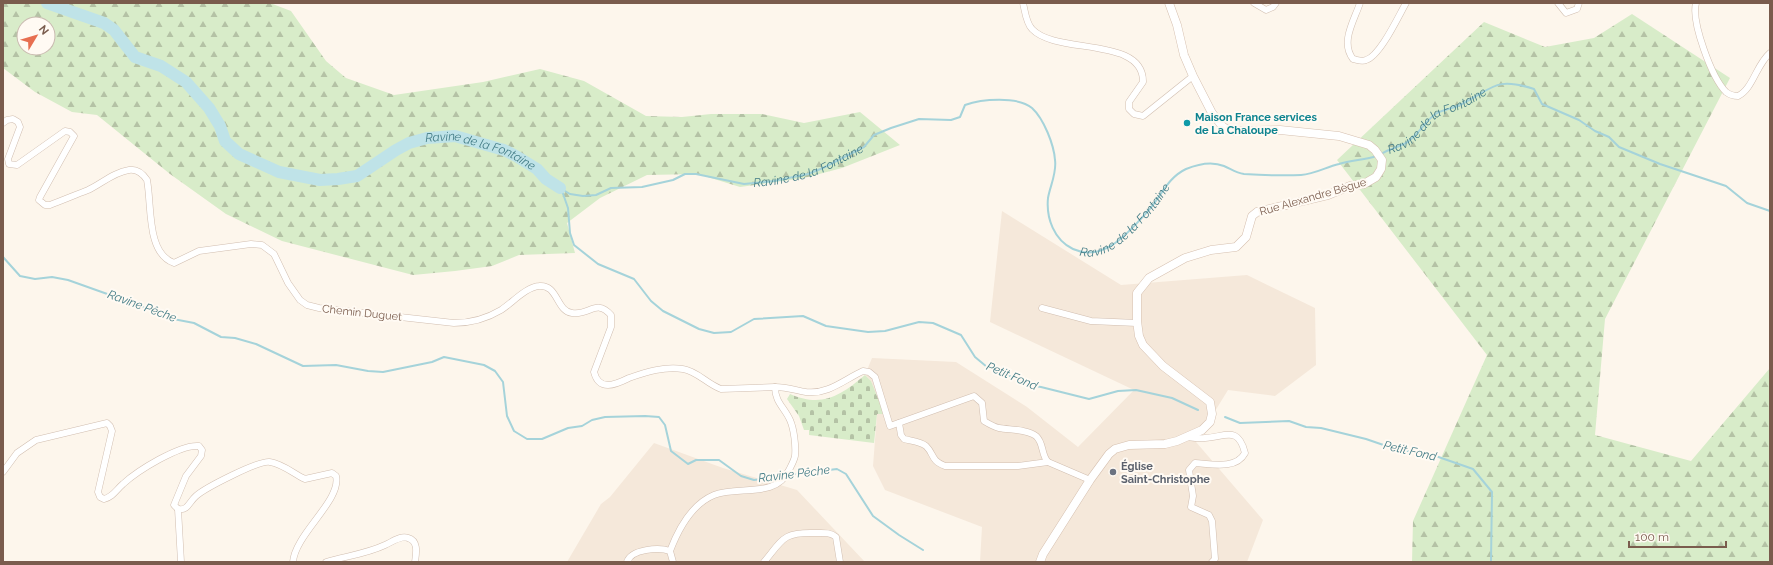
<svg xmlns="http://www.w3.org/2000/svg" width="1773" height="565" font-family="Raleway,sans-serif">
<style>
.residential{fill:#f5e8da}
.forest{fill:url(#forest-firs);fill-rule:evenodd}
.cemetery{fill:url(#cemetery-stones)}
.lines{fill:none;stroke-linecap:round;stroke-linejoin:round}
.stream{stroke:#a5d3da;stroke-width:2}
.river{stroke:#bfe3e8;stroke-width:12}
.street-casing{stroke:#d1beb0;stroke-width:7}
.secondary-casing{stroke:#d6c0b0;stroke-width:9}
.street{stroke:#fff;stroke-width:6}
.secondary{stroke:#fff;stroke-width:8}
.culture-dot{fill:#0f9aa8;stroke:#fffaf3;stroke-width:1.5}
.worship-dot{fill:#6b7280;stroke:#fffaf3;stroke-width:1.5}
.labels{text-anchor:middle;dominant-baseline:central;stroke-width:4;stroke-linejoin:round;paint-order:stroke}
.culture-label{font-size:11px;font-weight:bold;fill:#0d838f;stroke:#fffaf3;text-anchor:start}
.street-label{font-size:11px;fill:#7a5c4d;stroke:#fffaf3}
.worship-label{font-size:11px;font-weight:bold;fill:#5b616d;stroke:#fffaf3;text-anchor:start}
.water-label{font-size:12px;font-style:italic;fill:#437c86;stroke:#fffaf3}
</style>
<defs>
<pattern id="forest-firs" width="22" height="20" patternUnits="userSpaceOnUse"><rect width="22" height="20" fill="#d8ecc9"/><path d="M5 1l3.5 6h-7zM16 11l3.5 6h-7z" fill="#b4c2a5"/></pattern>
<pattern id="cemetery-stones" width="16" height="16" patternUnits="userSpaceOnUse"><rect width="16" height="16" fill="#d8ecc9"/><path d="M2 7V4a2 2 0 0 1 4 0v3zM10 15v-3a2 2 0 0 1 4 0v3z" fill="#b4c2a5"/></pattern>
</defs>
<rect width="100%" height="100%" fill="#fdf6ec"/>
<g class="residential">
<path d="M1002,211L1121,285L1247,275L1315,308L1316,365L1275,396L1228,390L1196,442L1263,520L1247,562H980L982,527L885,490L873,466L877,414V393L875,394L871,381L865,375L872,358L956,362L1027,407L1078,447L1134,390L990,322Z"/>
<path d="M654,443L723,468L797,490L865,562H567L601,504L610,497Z"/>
</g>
<g class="forest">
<path d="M3,3H270L291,11L326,61L346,78L394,95L483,82L540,69L584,81L646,116L682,117L711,114H762L804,123L860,112L900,145L842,168L804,178L740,187L698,174L647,175L600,198L567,223L575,253L519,255L492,266L455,271L413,275L282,241L226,214L170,174L97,115L72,112L35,92L3,68ZM24,24H48V48H24Z"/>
<path d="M1632,14L1730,78L1605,319L1595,435L1691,461L1770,368V562H1412L1413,521L1487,355L1337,160L1484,22L1545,47L1594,38Z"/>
</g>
<path class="cemetery" d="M865,375L871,381L884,414H877L874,443L809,435V430H804L799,416L787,399L790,394C822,408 840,396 865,375Z"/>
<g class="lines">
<g class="stream">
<path id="s1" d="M1381,154C1389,149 1396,148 1404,144C1418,137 1424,121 1437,113C1443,110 1453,108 1460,105C1493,89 1494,76 1534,89L1542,104L1579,120L1595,131L1609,137L1619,147L1660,164L1726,186L1747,203L1770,211"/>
<path id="s2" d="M560,188L570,194L583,196L596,195L611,188L642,187L673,180L685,174H696L744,184L774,181L808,174L823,168L864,147L874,135L891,128L919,119L951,120L960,117L965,105C981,99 1018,96 1032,108C1044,119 1054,145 1055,160C1057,173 1050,186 1048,198C1046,218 1054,240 1073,249C1104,263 1129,232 1148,211C1161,197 1167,178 1186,169C1198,164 1212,161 1224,166C1231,169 1236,173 1244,174C1262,175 1283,176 1301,175C1315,174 1326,167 1339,164C1351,160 1365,160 1377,156"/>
<path d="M561,188L568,208L570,233L574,245L598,264L634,279L651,301L663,311L699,329L714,333L731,332L754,319L803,316L826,326L868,332L885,331L919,322L933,323L961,335L975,357L987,367L1018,379L1028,385L1041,387L1089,399L1118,391L1136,390L1172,398L1198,410"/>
<path d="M3,257L20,276L35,279L52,277L68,280L141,306L168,318L194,323L221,337L235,338L256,344L303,366L336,365L368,371L383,372L432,362L444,357L484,365L495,371L503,382L507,416L514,431L527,439H542L568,428L582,426L592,420L605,417L645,416L659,417L665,425L671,451L688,464L696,460H719L741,476L754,480L784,476"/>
<path d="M1225,417L1240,423L1289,421L1306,427L1321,428L1366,439L1398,450L1427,453L1473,469L1492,492L1491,562"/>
<path d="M788,475L837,469L846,474L873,516L899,535L923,550"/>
</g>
<path class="river" id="s3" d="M47,3L104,23L114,30L135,57L161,66L186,82L209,108L220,126L225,141L239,154L279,172L320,180L338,179L357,176L396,150L409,143L427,138L455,136L504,150L516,156L537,169L546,179L560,188"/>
<g class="street-casing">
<g id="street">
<path d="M1023,3C1025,11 1026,23 1032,29C1056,55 1144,36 1143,82L1129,102V109L1134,114L1143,116L1193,76"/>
<path d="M1254,3L1266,10L1273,7L1276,3"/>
<path d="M1360,3C1354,21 1340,42 1353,59C1358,60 1362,62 1366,60C1380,56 1398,17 1406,3"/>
<path d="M1558,3L1566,13L1577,9L1579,3"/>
<path d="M1696,3C1691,22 1712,78 1726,92C1730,95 1733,96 1738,96C1753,89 1756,65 1770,53"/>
<path d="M3,123L7,120L13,119L18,122L20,127L8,159L9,164L17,165L65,131L70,132L74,136L40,197L39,200L45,205H50C63,200 75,195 88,190C101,184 114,172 129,170C137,169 143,174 147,180C152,205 146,253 174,263L199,251L251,244L262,245L274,254L288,283L300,300L307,305L319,308L454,323C471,323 486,319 501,310C512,303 526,287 539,286C558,284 556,311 572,313C590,316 596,298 611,315V327L594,372C596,380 600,385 608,385C615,385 623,381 629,378C646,372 665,366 683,369C697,371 707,384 721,389L775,387"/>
<path d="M1042,308L1091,321L1137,323"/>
<path d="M899,423L901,435L904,439C911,441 920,441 926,446C935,455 930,460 945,466H1018L1048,462"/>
<path d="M1188,437C1194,438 1199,439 1205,438C1225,437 1238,425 1245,453C1236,470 1211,464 1195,463L1189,470L1193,496L1191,507L1209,515L1212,521L1215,559L1212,562"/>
<path d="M3,472L17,453L36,440L107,423L110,426L112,431L98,492L100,497L104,499C113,497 116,490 123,484C137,471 180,444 199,446L202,450L201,456L186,476L174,505L178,509C188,511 189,502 196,496C205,488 259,460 270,462C283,464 294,474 305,479L332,473L336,476C342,500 295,534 293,562"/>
<path d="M178,509L181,562"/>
<path d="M670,551C678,530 692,504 714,495C738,485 776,499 789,470C791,466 794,461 795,456C796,446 794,429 790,420C784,407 775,402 775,387C786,387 795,390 806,392C828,395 845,379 863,371L869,372L875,377L890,426L974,396L982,403L984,421C989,424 994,427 999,428C1010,430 1027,429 1036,436C1044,443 1041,455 1048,462L1090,480"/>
<path d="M326,562C346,556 366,554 385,545C392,542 401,535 408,538C419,541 416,554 415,562"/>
<path d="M627,562C631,549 659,547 670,551L673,562"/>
<path d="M764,562C783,539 783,532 815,533C823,533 830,532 836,537L840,562"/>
</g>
</g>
<g class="secondary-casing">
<path id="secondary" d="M1040,562L1043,554L1090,480L1109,454L1115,449L1129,445L1165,444L1177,441L1202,430L1210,422L1212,414L1210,402L1163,366L1143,345L1139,336L1137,321V293L1149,278L1185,258L1211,250L1236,247L1246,237L1252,216L1257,212L1328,195L1350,186L1364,184L1376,177L1381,169L1382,160L1375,150L1369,145L1339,136L1280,130L1231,131L1223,127L1212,113L1193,76L1184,55L1177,25L1169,3"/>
</g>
<use href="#street" class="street"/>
<use href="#secondary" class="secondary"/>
</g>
<circle class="culture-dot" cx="1187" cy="123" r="4"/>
<circle class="worship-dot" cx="1113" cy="472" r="4"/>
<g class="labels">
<g class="culture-label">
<text x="1195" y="117">Maison France services<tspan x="1195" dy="13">de La Chaloupe</tspan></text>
</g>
<g class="street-label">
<text transform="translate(1313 197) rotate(-16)">Rue Alexandre Bègue</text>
<text transform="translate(362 313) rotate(6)">Chemin Duguet</text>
</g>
<g class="worship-label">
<text x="1121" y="466">Église<tspan x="1121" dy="13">Saint-Christophe</tspan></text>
</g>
<g class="water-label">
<text stroke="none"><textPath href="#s1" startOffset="66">Ravine de la Fontaine</textPath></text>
<text stroke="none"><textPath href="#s3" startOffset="514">Ravine de la Fontaine</textPath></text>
<text stroke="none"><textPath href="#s2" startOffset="258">Ravine de la Fontaine</textPath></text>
<text stroke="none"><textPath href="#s2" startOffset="727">Ravine de la Fontaine</textPath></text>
<text transform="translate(142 306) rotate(20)">Ravine Pêche</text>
<text transform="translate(1012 376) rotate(23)">Petit Fond</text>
<text transform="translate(1410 451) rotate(13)">Petit Fond</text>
<text transform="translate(794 474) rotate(-7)">Ravine Pêche</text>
</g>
</g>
<rect width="1773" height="565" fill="none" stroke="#7a5c4d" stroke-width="8"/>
<g transform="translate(36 36) rotate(52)"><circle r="19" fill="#fffaf3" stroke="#cabbb1"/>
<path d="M0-3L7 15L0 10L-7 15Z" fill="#e76f51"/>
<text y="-6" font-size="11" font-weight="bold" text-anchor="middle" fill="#7a5c4d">N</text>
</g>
<path d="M1629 541v6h97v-6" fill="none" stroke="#7a5c4d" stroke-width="2"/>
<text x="1635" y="541" font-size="12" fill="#7a5c4d" stroke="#fffaf3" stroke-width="3" paint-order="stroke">100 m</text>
</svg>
